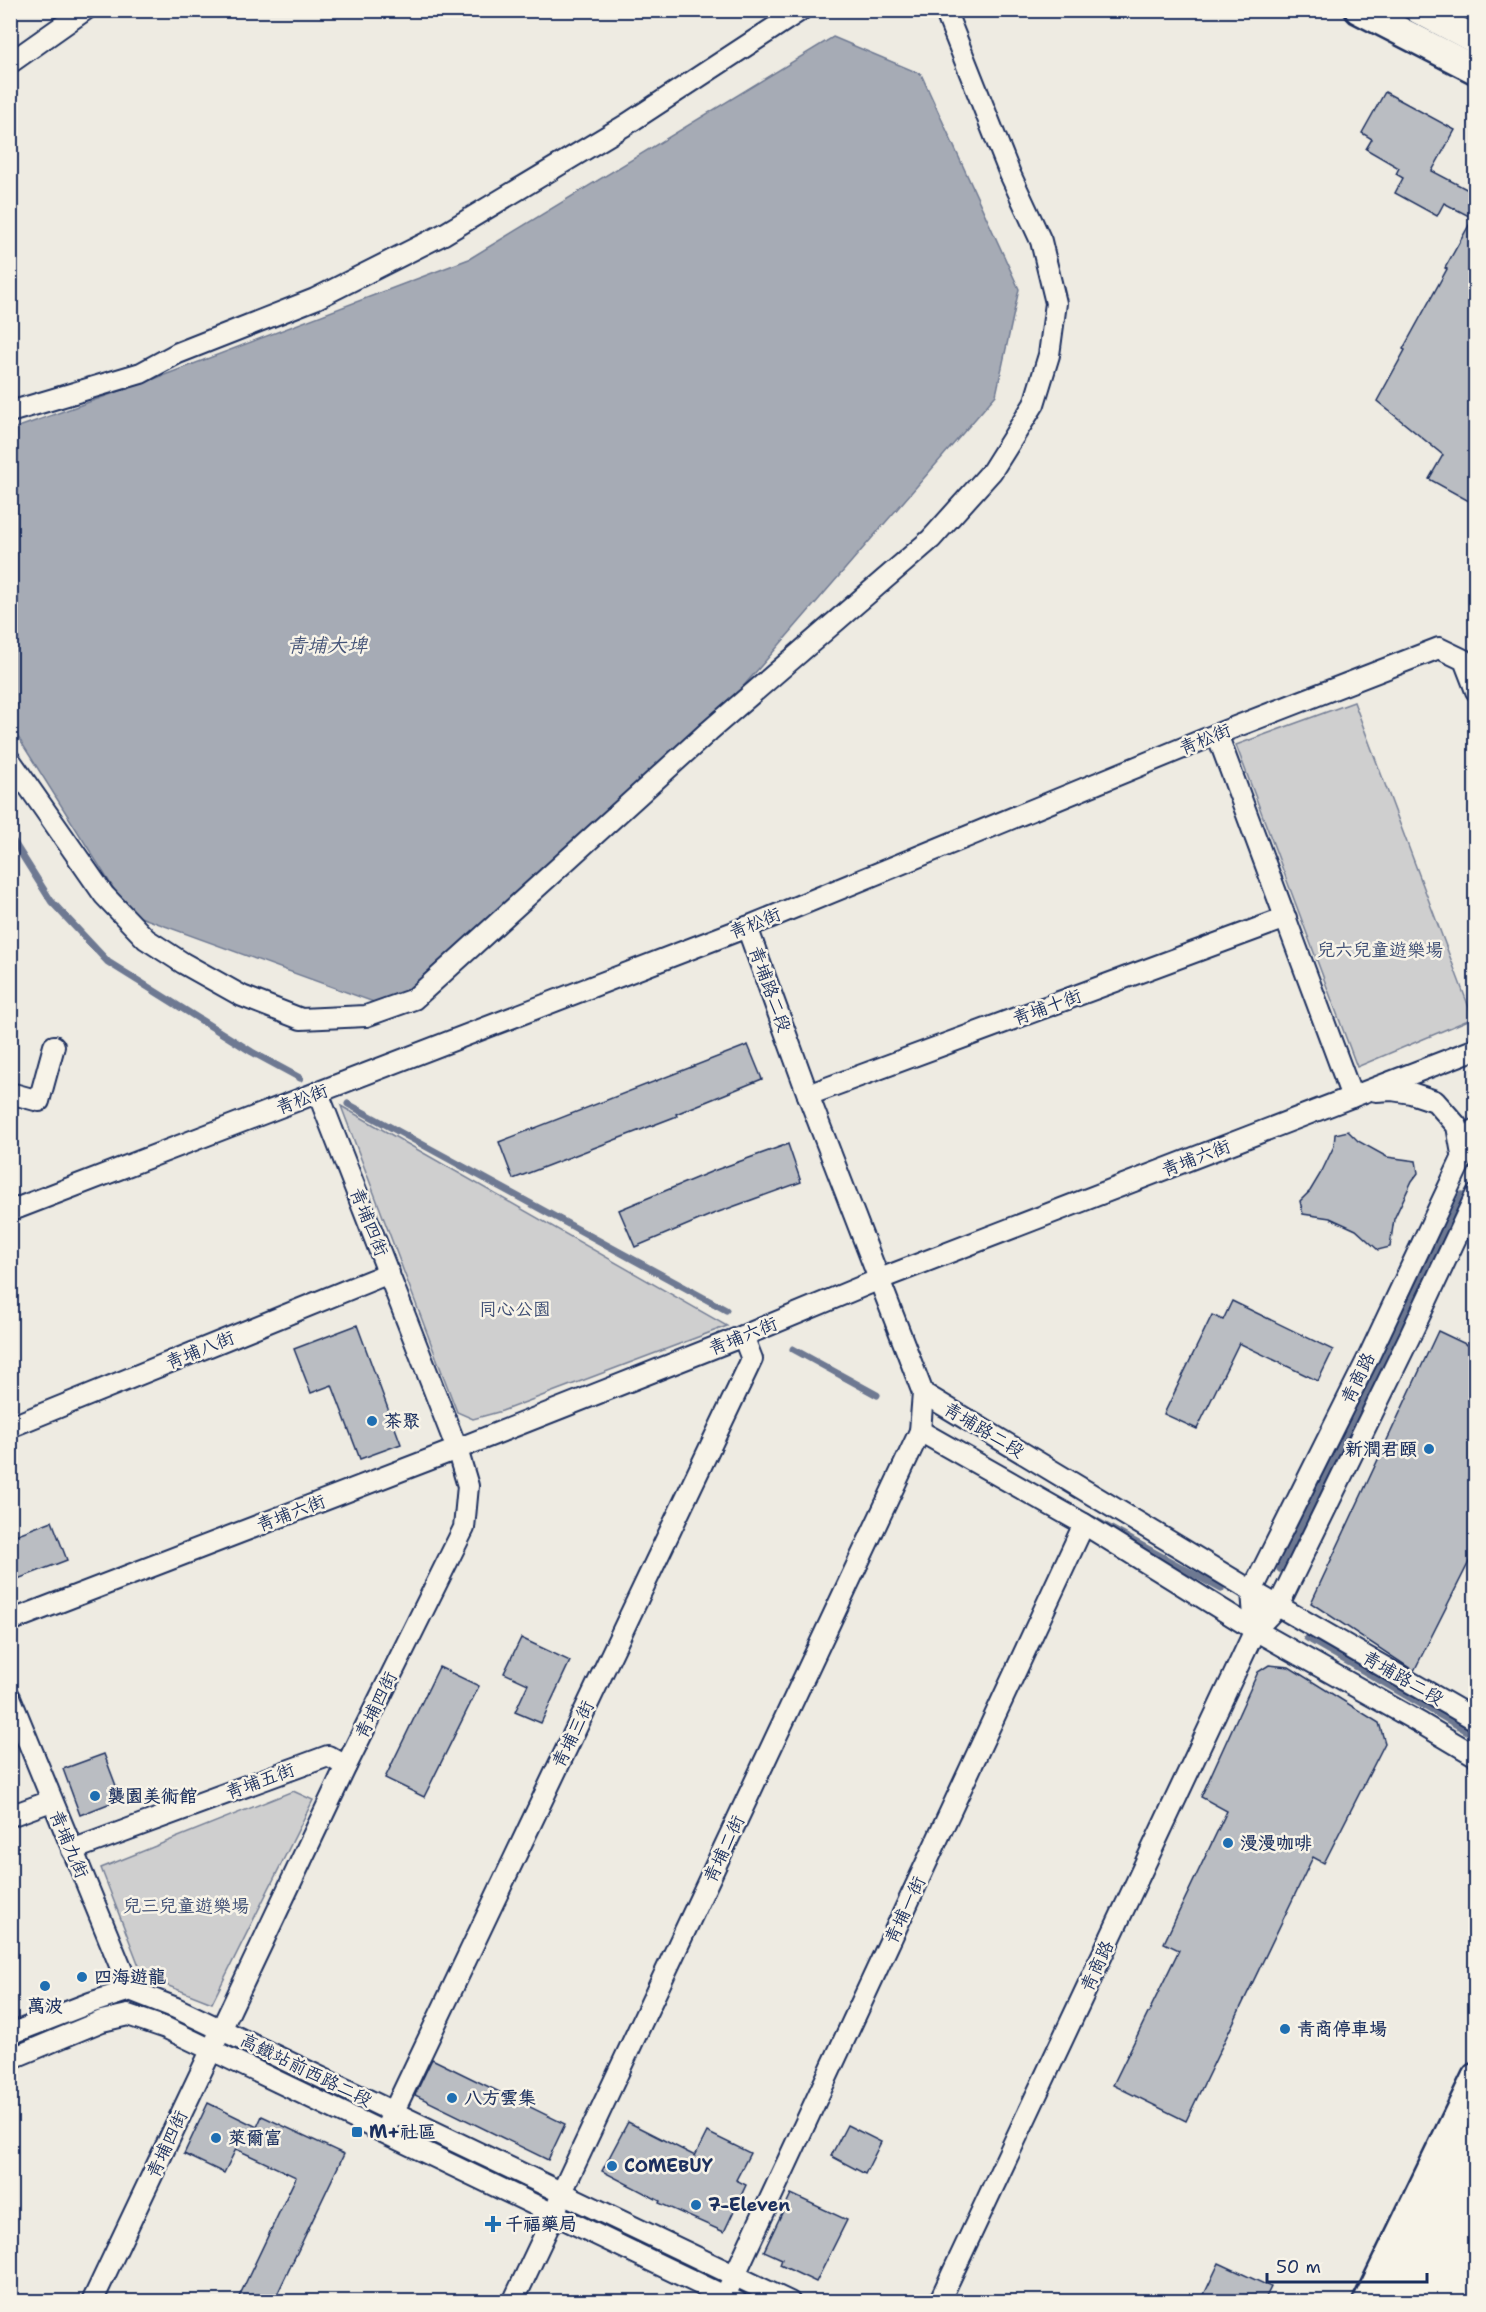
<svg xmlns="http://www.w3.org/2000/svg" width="1486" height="2312" font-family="'Shantell Sans','LXGW WenKai TC',sans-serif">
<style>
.green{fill:#cfcfcf;stroke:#757f96;stroke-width:1.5}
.water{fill:#a6abb5;stroke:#6e7992;stroke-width:1.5}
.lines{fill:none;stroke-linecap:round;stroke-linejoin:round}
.stream{stroke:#6e7992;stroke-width:7}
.building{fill:#babdc2;stroke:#1b2f5e;stroke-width:1.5}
.street-casing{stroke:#1b2f5e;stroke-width:24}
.secondary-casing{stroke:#1b2f5e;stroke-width:32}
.primary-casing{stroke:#1b2f5e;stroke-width:34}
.street{stroke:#f7f3e8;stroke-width:20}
.secondary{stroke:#f7f3e8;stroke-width:27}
.primary{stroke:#f7f3e8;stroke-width:30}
.poi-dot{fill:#1f6fb2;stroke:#f7f3e8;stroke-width:2}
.labels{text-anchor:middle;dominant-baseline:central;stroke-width:5;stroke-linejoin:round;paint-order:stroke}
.street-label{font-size:18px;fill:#1b2f5e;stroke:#f7f3e8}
.park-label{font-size:18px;fill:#3f4f75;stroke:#f7f3e8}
.poi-label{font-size:18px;font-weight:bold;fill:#1b2f5e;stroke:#f7f3e8;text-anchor:start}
.water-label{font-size:20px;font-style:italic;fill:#455478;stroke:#f7f3e8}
</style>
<rect width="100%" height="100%" fill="#eeebe2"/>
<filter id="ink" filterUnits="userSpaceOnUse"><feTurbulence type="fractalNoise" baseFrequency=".0167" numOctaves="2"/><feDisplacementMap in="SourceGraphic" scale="12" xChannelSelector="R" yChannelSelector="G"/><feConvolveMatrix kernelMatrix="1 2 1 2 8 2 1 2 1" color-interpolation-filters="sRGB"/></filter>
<g filter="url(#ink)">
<g class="green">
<path d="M1354,702L1473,1018L1357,1067L1236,745Z"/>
<path d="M341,1106L727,1326L502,1411L473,1419L457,1412Z"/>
<path d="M293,1791L313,1800L212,2003L143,1976L101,1868Z"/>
</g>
<path class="water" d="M833,37L921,74L1019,289L996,395L734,697L390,1008L129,913L11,726L10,430L154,379L469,259Z"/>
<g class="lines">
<g class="stream">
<path d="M10,836L51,901L108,962L252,1052L300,1078"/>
<path d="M348,1104L726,1310"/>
<path d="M793,1349L877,1395"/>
<path d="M1093,1519L1221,1589"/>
<path d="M1280,1569L1462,1195"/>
<path d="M1307,1638L1476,1736"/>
</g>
</g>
<g class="building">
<path d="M1385,92L1455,130L1432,171L1476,194V505L1429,479L1443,455L1377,401L1405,350L1403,349L1447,269L1445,268L1473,218L1444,203L1437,216L1395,193L1403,178L1396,174L1399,168L1366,149L1372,139L1362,133Z"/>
<path d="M748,1045L762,1079L676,1114L677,1116L513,1179L499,1142Z"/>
<path d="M1348,1131L1358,1141L1387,1157L1416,1161L1418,1173L1412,1181L1394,1219L1390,1247L1378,1250L1356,1230L1330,1218L1303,1214L1300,1201L1310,1191L1322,1171L1334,1146L1335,1134Z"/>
<path d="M788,1144L801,1182L713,1214L635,1247L619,1210L713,1171Z"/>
<path d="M1232,1301L1333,1350L1318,1381L1239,1343L1197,1429L1164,1414L1212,1315L1223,1320Z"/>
<path d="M357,1325L401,1444L360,1459L332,1385L311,1393L294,1349Z"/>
<path d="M1438,1331L1476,1349V1548L1414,1671L1311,1603Z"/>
<path d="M52,1521L67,1560L10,1582V1537Z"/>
<path d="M521,1638L570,1661L541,1723L515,1712L528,1684L504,1673Z"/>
<path d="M1269,1665L1289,1667L1379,1723L1385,1743L1324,1863L1313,1857L1186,2121L1113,2085L1179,1950L1164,1943L1227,1811L1201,1797L1258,1672Z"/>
<path d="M439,1667L479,1686L424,1797L385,1778Z"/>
<path d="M104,1754L121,1799L80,1815L63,1769Z"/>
<path d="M432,2059L565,2124L548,2160L415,2095Z"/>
<path d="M208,2103L257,2127L262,2116L344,2154L274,2301H237L296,2177L236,2149L224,2173L184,2154Z"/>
<path d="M628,2122L695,2156L707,2132L750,2153L736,2180L746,2185L724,2232L659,2203L660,2201L602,2171Z"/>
<path d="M847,2125L881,2142L865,2174L831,2156Z"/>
<path d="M791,2194L847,2220L816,2282L780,2265L782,2259L764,2251Z"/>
<path d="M1219,2263L1271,2287L1264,2301H1201Z"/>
</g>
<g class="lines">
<g class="street-casing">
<g id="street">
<path d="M10,63L85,10"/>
<path d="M10,412L141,373L178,353L315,299L444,234L624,126L801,10"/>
<path d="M1217,734L1352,1097"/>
<path d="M10,760L104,895L146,939L183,963L242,996L301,1019L366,1016L414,999L709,731L931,539L992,471L1034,404L1049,355L1056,303L1041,241L1010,174L945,10"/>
<path d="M747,927L808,1095L923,1393L1252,1591L1476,1720"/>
<path d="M1376,1091L1392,1090L1411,1093L1435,1101L1457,1126L1462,1154"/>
<path d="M10,1093L39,1101L54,1046"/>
<path d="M808,1095L1286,918"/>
<path d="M10,1211L747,927L1217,734L1439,648L1464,660L1476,691"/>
<path d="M10,1427L389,1273"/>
<path d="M920,1431L1084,1524L1255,1630L1422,1724L1476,1756"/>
<path d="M10,1621L457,1449L743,1336L880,1279L1476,1049"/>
<path d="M1255,1630L1252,1591L1369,1356L1476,1129"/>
<path d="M10,1697L130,1990"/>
<path d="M10,1816L51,1801"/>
<path d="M72,1850L328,1756L346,1766"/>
<path d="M10,2034L90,2003L130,1990L176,2008L790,2302"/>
<path d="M10,2059L102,2021L128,2015L166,2028L737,2302"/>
<path d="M384,2132L752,1359L743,1336"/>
<path d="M725,2296L1084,1524"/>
<path d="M92,2302L346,1766L464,1528L468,1486L457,1449L318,1093"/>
<path d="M513,2302L555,2213L562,2192L920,1431L923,1393"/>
<path d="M939,2302L1255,1630L1278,1606L1410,1336L1476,1195"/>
</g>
</g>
<g class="secondary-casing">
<g id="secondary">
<path d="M1359,10L1476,70"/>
<path d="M1419,10L1476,40"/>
<path d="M1367,2302L1476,2077"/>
<path d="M1458,2302L1476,2264"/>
</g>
</g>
<g class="primary-casing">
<g id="primary">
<path d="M1396,2302L1476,2139"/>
<path d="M1427,2302L1476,2202"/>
</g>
</g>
<use href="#street" class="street"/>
<use href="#secondary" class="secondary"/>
<use href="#primary" class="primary"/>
</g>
</g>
<g class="poi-dot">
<circle cx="372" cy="1421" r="6"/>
<circle cx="1429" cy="1449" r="6"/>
<circle cx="95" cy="1796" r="6"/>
<circle cx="1228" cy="1843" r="6"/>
<circle cx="82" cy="1977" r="6"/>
<circle cx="45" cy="1986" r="6"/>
<circle cx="1285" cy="2029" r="6"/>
<circle cx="452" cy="2098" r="6"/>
<rect x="351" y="2126" width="12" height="12" rx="3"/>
<circle cx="216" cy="2138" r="6"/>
<circle cx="612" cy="2166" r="6"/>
<circle cx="696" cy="2205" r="6"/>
<path d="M490 2215h6v6h6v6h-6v6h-6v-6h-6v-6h6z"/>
</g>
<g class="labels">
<g class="street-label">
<text transform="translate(1205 739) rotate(-22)">青松街</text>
<text transform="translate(755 923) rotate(-22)">青松街</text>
<text transform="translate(770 989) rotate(70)">青埔路二段</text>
<text transform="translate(1047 1007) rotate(-20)">青埔十街</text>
<text transform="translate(302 1099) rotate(-21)">青松街</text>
<text transform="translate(1196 1158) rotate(-21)">青埔六街</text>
<text transform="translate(369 1222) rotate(68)">青埔四街</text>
<text transform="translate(743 1336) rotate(-22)">青埔六街</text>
<text transform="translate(200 1350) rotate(-22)">青埔八街</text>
<text transform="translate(1358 1378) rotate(-64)">青商路</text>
<text transform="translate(984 1430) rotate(31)">青埔路二段</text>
<text transform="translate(291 1513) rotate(-21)">青埔六街</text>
<text transform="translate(1403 1678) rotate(30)">青埔路二段</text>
<text transform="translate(376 1705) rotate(-64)">青埔四街</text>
<text transform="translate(573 1734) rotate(-64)">青埔三街</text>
<text transform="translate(260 1781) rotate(-20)">青埔五街</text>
<text transform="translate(69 1844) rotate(67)">青埔九街</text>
<text transform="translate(724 1849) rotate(-65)">青埔二街</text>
<text transform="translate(905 1910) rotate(-65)">青埔一街</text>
<text transform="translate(1097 1966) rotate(-65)">青商路</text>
<text transform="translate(306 2070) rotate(26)">高鐵站前西路二段</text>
<text transform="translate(167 2144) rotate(-65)">青埔四街</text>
</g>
<g class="park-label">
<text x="1380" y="950">兒六兒童遊樂場</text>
<text x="515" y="1309">同心公園</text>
<text x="186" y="1906">兒三兒童遊樂場</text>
</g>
<g class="poi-label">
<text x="384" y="1421">茶聚</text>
<text x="1417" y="1449" text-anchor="end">新潤君頤</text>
<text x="107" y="1796">襲園美術館</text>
<text x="1240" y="1843">漫漫咖啡</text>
<text x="94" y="1977">四海遊龍</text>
<text x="45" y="2006" text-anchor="middle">萬波</text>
<text x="1297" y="2029">青商停車場</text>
<text x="464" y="2098">八方雲集</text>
<text x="369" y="2132">M+社區</text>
<text x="228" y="2138">萊爾富</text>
<text x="624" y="2166">COMEBUY</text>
<text x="708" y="2205">7-Eleven</text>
<text x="505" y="2224">千福藥局</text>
</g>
<g class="water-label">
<text x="327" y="645">青埔大埤</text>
</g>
</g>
<rect width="1486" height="2312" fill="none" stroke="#f7f3e8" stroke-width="36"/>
<rect x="18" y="18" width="1450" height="2276" fill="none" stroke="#1b2f5e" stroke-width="2" filter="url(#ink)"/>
<path d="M1267 2273v9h160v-9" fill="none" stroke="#1b2f5e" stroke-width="3"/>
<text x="1276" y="2273" font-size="18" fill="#1b2f5e" stroke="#f7f3e8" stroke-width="4.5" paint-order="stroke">50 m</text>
</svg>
